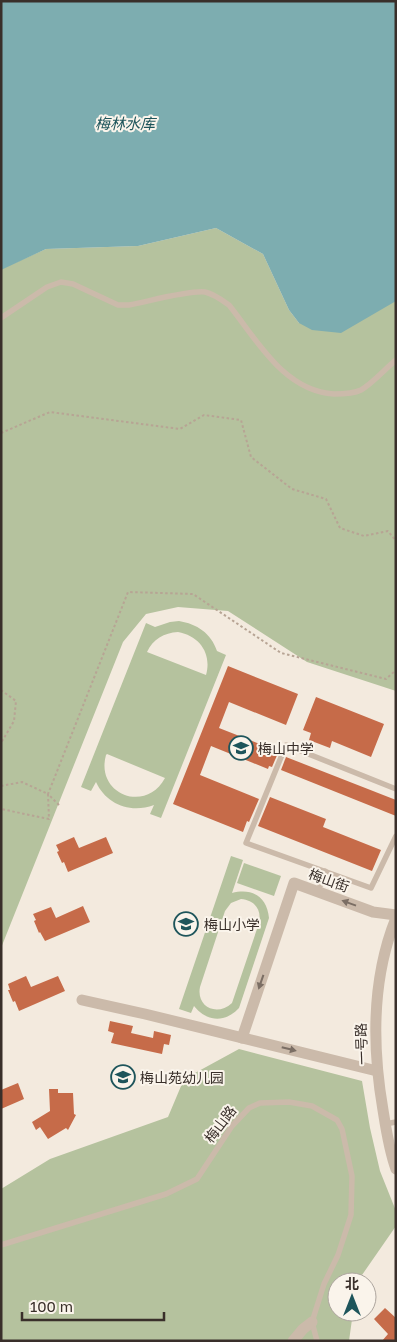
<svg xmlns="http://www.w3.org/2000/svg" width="397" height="1342" font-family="'Golos Text','Noto Sans SC',sans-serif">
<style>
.green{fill:#b5c29e;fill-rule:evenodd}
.water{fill:#7dadb0}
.building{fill:#c66b49}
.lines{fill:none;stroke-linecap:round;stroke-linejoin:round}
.path{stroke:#b7a494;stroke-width:2;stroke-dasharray:2.5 2.5;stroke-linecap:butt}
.service{stroke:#cbbaaa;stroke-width:5.5}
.minor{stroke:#cbbaaa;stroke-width:11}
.oneway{fill:#7b6e64}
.labels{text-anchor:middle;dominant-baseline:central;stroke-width:4;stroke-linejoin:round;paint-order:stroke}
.poi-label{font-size:14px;fill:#392f2a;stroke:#faf4eb;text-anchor:start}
.street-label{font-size:14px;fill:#392f2a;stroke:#faf4eb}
.water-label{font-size:15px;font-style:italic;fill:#1e555b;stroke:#faf4eb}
</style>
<rect width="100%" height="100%" fill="#f3eade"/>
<g class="green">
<path d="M216,228L263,254L289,310L299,323L396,301V691L307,662L228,611L178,607L146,614L123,642L1,948V269L46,249L138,246Z"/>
<path d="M179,621C197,624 211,633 217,651L226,655L161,818L150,814L154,805C130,814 106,804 96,782L91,791L81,787L146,623L155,627L170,622ZM178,632C200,636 212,654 206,675L147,652C153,639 164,633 178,632ZM106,755L107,754L165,778C146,814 95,794 106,755Z"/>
<path d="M231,856L243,860L232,893C252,888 267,896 269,918L239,1008C225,1023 207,1022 194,1006L191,1013L179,1009ZM241,899C254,900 262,909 259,923L232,1003C217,1017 196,1007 200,987L225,911L231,903Z"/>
<path d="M244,863L281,876L274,896L237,883Z"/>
<path d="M239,1049L362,1081L370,1128L380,1171L396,1211V1226L362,1275L361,1282H337V1312H353L349,1341H1V1189L50,1159L168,1117L184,1079Z"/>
</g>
<path class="water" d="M1,1H396V301L341,333L312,330L299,323L289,310L263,254L216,228L138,246L46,249L1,270Z"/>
<g class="building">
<path d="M228,666L298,694L286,725L229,702L219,728L275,750V752L278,753L272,767L269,766L268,769L211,746L200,775L259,799L249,822L247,821L243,832L173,804Z"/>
<path d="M316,697L384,724L371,757L332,741L330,748L309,740L311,733L303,730Z"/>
<path d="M286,757L396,800V816L281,770Z"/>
<path d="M270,797L326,819L323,827L381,850L372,871L258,826Z"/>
<path d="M74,837L79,848L106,837L113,853L68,872L64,862L62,863L57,852L59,851L56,845Z"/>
<path d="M83,906L90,922L45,941L40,932L39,933L34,921L36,920L33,914L51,907L56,918Z"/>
<path d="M26,976L31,987L58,976L65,991L19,1011L15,1001L13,1002L8,990H10L8,984Z"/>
<path d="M110,1021L133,1026L131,1033L153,1038L154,1031L171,1035L169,1045L164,1044L162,1054L111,1043L114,1033L108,1031Z"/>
<path d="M18,1083L24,1099L1,1109V1090Z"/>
<path d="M49,1089H58V1093H73L74,1114L76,1115L68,1130L66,1128L48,1139L40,1127L36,1130L32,1122L50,1111Z"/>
<path d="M385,1308L396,1318V1341H382L388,1334L374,1319Z"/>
</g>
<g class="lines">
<g class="path">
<path d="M1,433L50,412L180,429L204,415L241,420L251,457L292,489L326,499L340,528L364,536L388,531L396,541"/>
<path d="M1,690L16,701L14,721L1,743"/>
<path d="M1,786L22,782L48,794L49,819L1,809"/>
<path d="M59,805L48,794L128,592L193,594L281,653L386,679L396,670"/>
</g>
<g class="service">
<path d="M1,318L47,287L61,282L73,284L118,305H129C147,302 188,290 205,292C214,294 222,300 229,305C257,340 284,391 334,394C342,394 353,394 361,390C372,384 385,369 396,360"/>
<path d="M396,789L286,745L246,843L371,888L396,836"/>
<path d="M318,892L325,871"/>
<path d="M385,1124L396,1122"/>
<path d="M1,1245L166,1194L197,1179L232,1126L249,1108L260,1103L289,1102L312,1106L337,1120L342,1129L352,1176L351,1215L338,1255L324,1284L312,1322L317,1341"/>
</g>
<g class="minor">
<path d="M396,918C371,980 372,1046 383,1110C386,1129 389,1150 396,1169"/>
<path d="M82,1000L145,1014L377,1071"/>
<path d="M242,1038L294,883L373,912L396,915"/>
<path d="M293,1341L303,1329L312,1322"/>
</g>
</g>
<defs><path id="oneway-solid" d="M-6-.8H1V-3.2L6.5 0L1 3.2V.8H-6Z" transform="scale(1.25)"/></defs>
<g class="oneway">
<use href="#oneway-solid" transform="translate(349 903) rotate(-160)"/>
<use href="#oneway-solid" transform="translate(261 982) rotate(109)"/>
<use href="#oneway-solid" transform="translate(289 1049) rotate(14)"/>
</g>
<defs>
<g id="school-ring" transform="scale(1.25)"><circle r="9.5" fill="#faf4eb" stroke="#1e555b" stroke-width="1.5"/><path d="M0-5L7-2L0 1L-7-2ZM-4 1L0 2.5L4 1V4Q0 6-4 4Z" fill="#1e555b"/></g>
</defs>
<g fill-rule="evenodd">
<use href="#school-ring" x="241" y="748"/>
<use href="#school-ring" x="186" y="924"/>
<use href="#school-ring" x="123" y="1077"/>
</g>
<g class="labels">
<g class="poi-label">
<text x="258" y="748">梅山中学</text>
<text x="204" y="924">梅山小学</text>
<text x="140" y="1077">梅山苑幼儿园</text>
</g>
<g class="street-label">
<text transform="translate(329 880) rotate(20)">梅山街</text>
<text transform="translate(361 1044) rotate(-92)">一号路</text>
<text transform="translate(220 1124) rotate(-53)">梅山路</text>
</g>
<g class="water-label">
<text x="125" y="123">梅林水库</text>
</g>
</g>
<rect width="397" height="1342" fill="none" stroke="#392f2a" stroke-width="5"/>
<g transform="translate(352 1297)"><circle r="24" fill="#faf4eb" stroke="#ada59e"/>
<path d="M0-4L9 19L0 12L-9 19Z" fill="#1e555b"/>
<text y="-8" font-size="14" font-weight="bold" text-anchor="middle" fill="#392f2a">北</text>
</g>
<path d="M22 1312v8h142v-8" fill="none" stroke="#392f2a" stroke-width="2.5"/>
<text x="30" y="1312" font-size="15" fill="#392f2a" stroke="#faf4eb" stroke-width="4" paint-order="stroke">100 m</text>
</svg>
